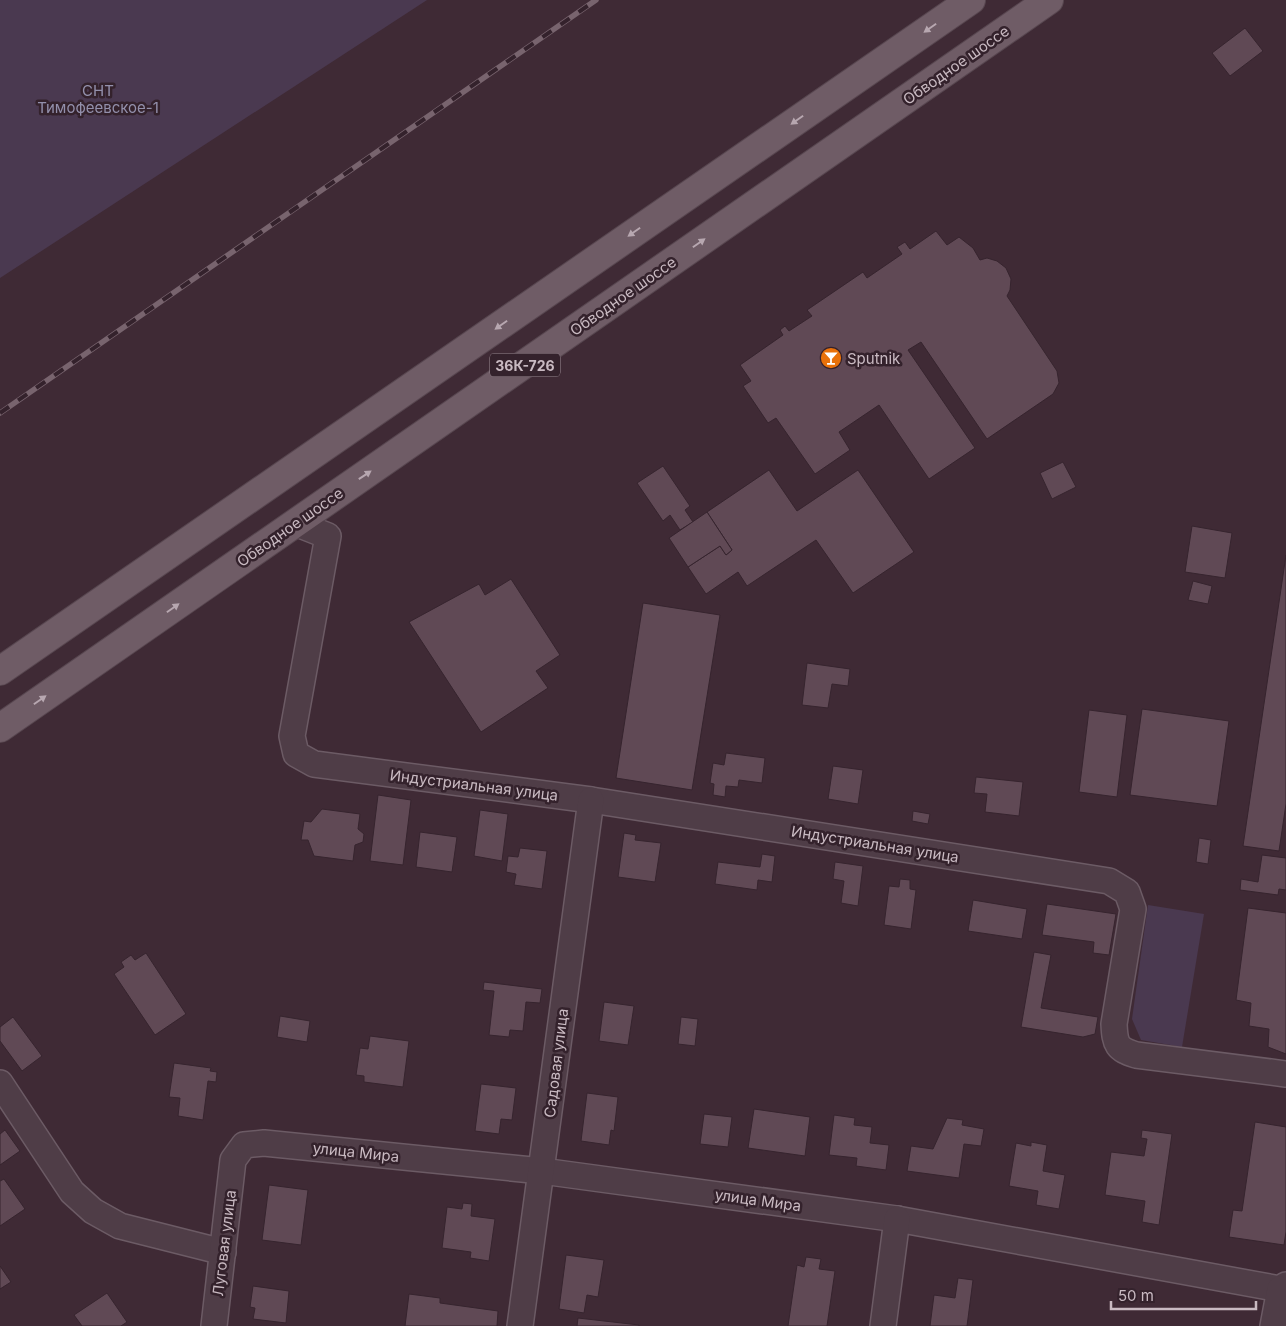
<svg xmlns="http://www.w3.org/2000/svg" width="1286" height="1326" font-family="Inter,sans-serif">
<style>
.green{fill:#4a3950}
.building{fill:#604955;stroke:#36242e}
.lines{fill:none;stroke-linecap:round;stroke-linejoin:round}
.minor-casing{stroke:#6c5b65;stroke-width:28}
.major-casing{stroke:#584750;stroke-width:30}
.minor{stroke:#4f3d47;stroke-width:25}
.major{stroke:#6f5c66;stroke-width:28}
.rail-casing{stroke:#78646e;stroke-width:5.5}
.rail{stroke:#34222c;stroke-width:4;stroke-dasharray:11;stroke-linecap:butt}
.oneway{fill:#b7a7b0}
.labels{text-anchor:middle;dominant-baseline:central;stroke-width:5;stroke-linejoin:round;paint-order:stroke}
.shield{fill:#34222c;stroke:#9c8c95;stroke-width:1}
.shield-label{font-size:14px;font-weight:bold;fill:#c9bac2}
.street-label{font-size:15px;fill:#c9bac2;stroke:#34222c}
.park-label{font-size:15px;fill:#9390ac;stroke:#34222c}
.poi-label{font-size:15px;fill:#c9bac2;stroke:#34222c;text-anchor:start}
</style>
<rect width="100%" height="100%" fill="#3f2a35"/>
<g class="green">
<path d="M0,0H427L0,278Z"/>
<path d="M1148,905L1204,914L1182,1047L1141,1040L1132,1019Z"/>
</g>
<g class="building">
<path d="M1245,28L1263,51L1230,76L1212,53Z"/>
<path d="M936,231L947,245L959,237L973,248L980,260L987,258L997,261L1006,268L1011,279L1010,290L1007,296L1057,371L1059,383L1053,394L987,439L921,342L908,350L975,448L929,479L879,405L839,432L850,450L815,474L776,418L768,423L743,386L751,381L740,365L783,335L780,330L785,326L789,331L812,316L807,310L863,272L867,278L902,254L897,247L905,242L910,249Z"/>
<path d="M1063,462L1076,487L1052,499L1040,473Z"/>
<path d="M663,466L690,506L685,510L693,522L680,530L670,515L663,521L637,483Z"/>
<path d="M769,470L797,511L858,470L914,552L853,593L816,540L747,586L738,572L706,594L688,567L720,546L726,555L732,550L707,512Z"/>
<path d="M707,512L732,550L726,555L720,546L688,567L669,538Z"/>
<path d="M1192,526L1232,533L1225,578L1185,572Z"/>
<path d="M1286,555V804L1279,851L1243,846Z"/>
<path d="M511,579L560,655L536,671L548,688L481,732L409,622L479,584L485,595Z"/>
<path d="M1193,581L1212,586L1208,604L1188,600Z"/>
<path d="M643,603L720,615L692,790L616,778Z"/>
<path d="M807,663L850,669L848,686L832,684L828,708L802,705Z"/>
<path d="M1142,709L1229,721L1217,806L1130,795Z"/>
<path d="M1089,710L1127,715L1117,797L1079,792Z"/>
<path d="M726,753L765,758L762,783L739,780L738,787L726,786L725,797L713,795L714,784L710,783L713,763L724,765Z"/>
<path d="M833,766L863,770L858,804L828,799Z"/>
<path d="M976,777L1023,782L1019,816L985,812L987,794L974,793Z"/>
<path d="M378,795L411,800L403,865L370,861Z"/>
<path d="M322,809L360,814L358,829L364,834L363,842L355,845L353,861L314,856L308,840H301L304,821L311,822Z"/>
<path d="M480,810L508,814L502,861L474,856Z"/>
<path d="M913,811L930,814L928,824L912,821Z"/>
<path d="M420,832L457,837L452,872L416,867Z"/>
<path d="M624,833L636,835L635,840L661,843L655,882L618,877Z"/>
<path d="M1199,838L1211,840L1208,864L1196,862Z"/>
<path d="M520,848L547,851L542,889L514,885L516,874L506,872L508,856L518,857Z"/>
<path d="M762,854L775,856L772,882L758,880L757,890L715,884L718,862L760,867Z"/>
<path d="M1262,855L1286,858V890L1279,889L1278,895L1240,890L1241,879L1258,882Z"/>
<path d="M835,862L863,866L858,906L841,903L844,881L833,879Z"/>
<path d="M900,879L910,880V889L916,890L911,929L884,925L889,886L899,887Z"/>
<path d="M973,900L1027,909L1022,939L968,931Z"/>
<path d="M1047,904L1116,914L1109,955L1093,953L1094,942L1042,935Z"/>
<path d="M1248,908L1286,913V1054L1268,1047L1269,1029L1249,1026L1251,1003L1236,1000Z"/>
<path d="M1034,952L1051,955L1041,1008L1098,1017L1095,1034L1083,1037L1021,1027Z"/>
<path d="M146,953L186,1014L155,1035L114,974L124,967L121,962L131,955L135,960Z"/>
<path d="M484,982L542,989L540,1003L526,1002L523,1031L510,1030L509,1037L489,1035L494,991L483,990Z"/>
<path d="M604,1002L634,1006L628,1045L599,1041Z"/>
<path d="M280,1016L310,1021L307,1042L277,1037Z"/>
<path d="M13,1017L42,1056L22,1071L0,1041V1027Z"/>
<path d="M681,1017L698,1019L695,1046L678,1044Z"/>
<path d="M370,1036L409,1041L403,1087L364,1082V1076L356,1075L360,1048L368,1049Z"/>
<path d="M174,1063L211,1068L210,1071L217,1072L216,1082L208,1081L203,1120L178,1116L180,1098L169,1097Z"/>
<path d="M481,1084L516,1088L512,1120L501,1119L499,1134L475,1131Z"/>
<path d="M587,1093L618,1097L614,1131L611,1130L609,1145L581,1141Z"/>
<path d="M754,1109L810,1117L805,1156L748,1148Z"/>
<path d="M704,1114L732,1117L728,1147L700,1144Z"/>
<path d="M834,1115L855,1118L854,1125L872,1127L870,1143L889,1145L886,1170L856,1166L857,1158L829,1155Z"/>
<path d="M947,1118L963,1120L962,1125L984,1129L981,1146L964,1144L959,1178L907,1171L911,1146L933,1149Z"/>
<path d="M1255,1122L1286,1127V1232L1284,1245L1229,1237L1233,1210L1242,1211Z"/>
<path d="M5,1130L20,1151L0,1165V1134Z"/>
<path d="M1142,1130L1172,1134L1159,1225L1142,1222L1145,1201L1105,1195L1111,1152L1144,1156L1147,1139L1141,1138Z"/>
<path d="M1031,1142L1047,1145L1043,1171L1065,1175L1059,1209L1036,1205L1038,1191L1009,1186L1016,1143L1031,1146Z"/>
<path d="M4,1179L25,1209L0,1226V1181Z"/>
<path d="M269,1185L308,1190L301,1245L262,1240Z"/>
<path d="M463,1203L472,1204L471,1216L495,1219L489,1261L470,1258L471,1252L442,1248L447,1207L462,1209Z"/>
<path d="M566,1255L604,1260L598,1297L587,1295L584,1313L559,1309Z"/>
<path d="M806,1257L821,1259L819,1269L835,1271L827,1326H788L797,1265L804,1267Z"/>
<path d="M0,1266L11,1282L0,1289Z"/>
<path d="M958,1278L973,1280L967,1326H930L934,1295L955,1298Z"/>
<path d="M253,1286L289,1291L286,1323L253,1319L255,1308L250,1307Z"/>
<path d="M107,1293L127,1322L121,1326H82L74,1315Z"/>
<path d="M409,1294L440,1298V1303L498,1311L497,1326H405Z"/>
<path d="M578,1318L639,1325V1326H577Z"/>
</g>
<g class="lines">
<g class="minor-casing">
<g id="minor">
<path d="M295,523L328,536L292,736L296,754L314,764L591,800L1109,881L1127,892L1133,909L1114,1024C1115,1045 1117,1049 1136,1055L1286,1074"/>
<path d="M0,1083L72,1192L93,1211L120,1226L223,1252"/>
<path d="M214,1326L233,1160L244,1145L264,1143L542,1171L897,1219L1280,1289L1286,1285"/>
<path d="M520,1326L591,800"/>
<path d="M883,1326L897,1219"/>
<path d="M1273,1326L1280,1289"/>
</g>
</g>
<g class="major-casing">
<g id="major">
<path d="M0,671L971,0"/>
<path d="M0,728L1049,0"/>
</g>
</g>
<use href="#minor" class="minor"/>
<use href="#major" class="major"/>
<g class="rail-casing">
<path id="rail" d="M0,413L596,0"/>
</g>
<use href="#rail" class="rail"/>
</g>
<defs><path id="oneway-solid" d="M-6-.8H1V-3.2L6.5 0L1 3.2V.8H-6Z" transform="scale(1.25)"/></defs>
<g class="oneway">
<use href="#oneway-solid" transform="translate(930 28) rotate(145)"/>
<use href="#oneway-solid" transform="translate(797 120) rotate(145)"/>
<use href="#oneway-solid" transform="translate(634 232) rotate(145)"/>
<use href="#oneway-solid" transform="translate(699 243) rotate(-35)"/>
<use href="#oneway-solid" transform="translate(501 325) rotate(145)"/>
<use href="#oneway-solid" transform="translate(365 475) rotate(-34)"/>
<use href="#oneway-solid" transform="translate(173 608) rotate(-35)"/>
<use href="#oneway-solid" transform="translate(40 700) rotate(-35)"/>
</g>
<defs>
<g id="bar-disc" transform="scale(1.125)"><circle r="9.5" fill="#e8710a" stroke="#34222c"/><path d="M-6-5H6L.8 .8V4.5H3.5V6h-7V4.5H-.8V.8Z" fill="#fff"/></g>
</defs>
<g fill-rule="evenodd">
<use href="#bar-disc" x="831" y="358"/>
</g>
<g class="labels">
<rect class="shield" x="490" y="353.5" width="70" height="23" rx="4"/>
<g class="shield-label">
<text x="525" y="365">36К-726</text>
</g>
<g class="street-label">
<text transform="translate(956 65) rotate(-35)">Обводное шоссе</text>
<text transform="translate(623 296) rotate(-35)">Обводное шоссе</text>
<text transform="translate(290 527) rotate(-35)">Обводное шоссе</text>
<text transform="translate(474 785) rotate(7)">Индустриальная улица</text>
<text transform="translate(875 844) rotate(9)">Индустриальная улица</text>
<text transform="translate(556 1063) rotate(-83)">Садовая улица</text>
<text transform="translate(356 1152) rotate(6)">улица Мира</text>
<text transform="translate(758 1200) rotate(8)">улица Мира</text>
<text transform="translate(224 1243) rotate(-83)">Луговая улица</text>
</g>
<g class="park-label">
<text x="98" y="90">СНТ<tspan x="98" dy="17">Тимофеевское-1</tspan></text>
</g>
<g class="poi-label">
<text x="847" y="358">Sputnik</text>
</g>
</g>
<path d="M1111 1301v8h145v-8" fill="none" stroke="#c9bac2" stroke-width="2.5"/>
<text x="1118" y="1301" font-size="15" fill="#c9bac2" stroke="#34222c" stroke-width="4" paint-order="stroke">50 m</text>
</svg>
